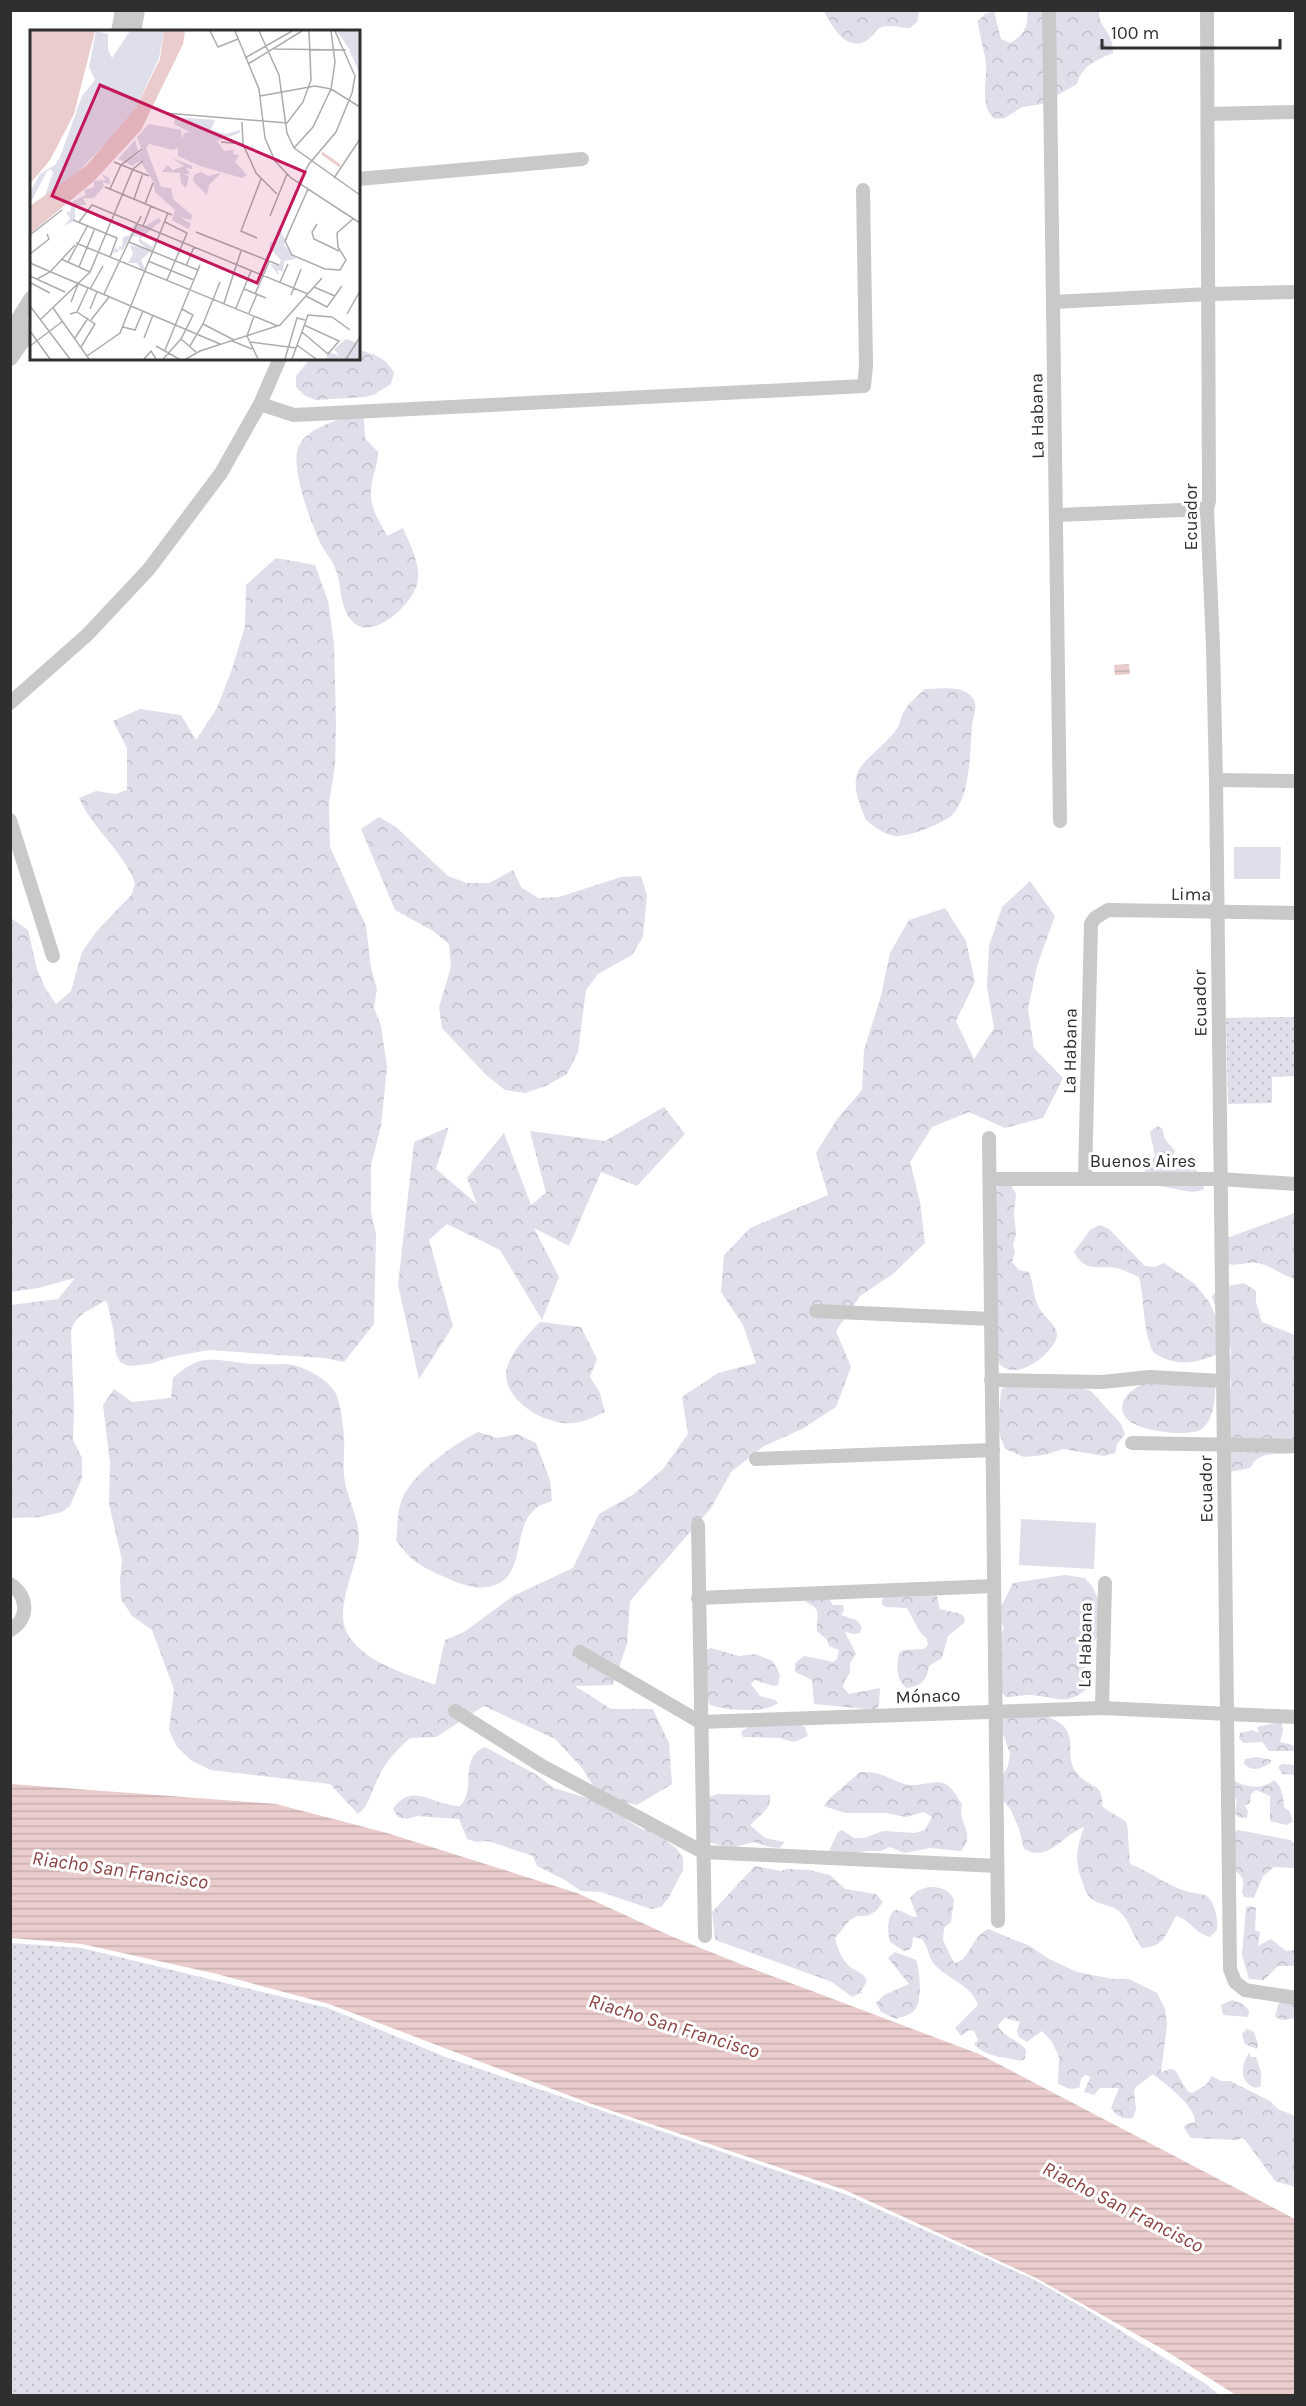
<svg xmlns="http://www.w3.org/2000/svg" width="1306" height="2406" font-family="Karla,sans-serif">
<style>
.green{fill:url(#green-dots)}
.forest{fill:url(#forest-crowns)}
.pitch{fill:#dfdeeb}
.water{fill:url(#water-rules)}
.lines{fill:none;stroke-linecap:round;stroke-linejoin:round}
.minor{stroke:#c9c9c9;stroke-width:14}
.tertiary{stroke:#c9c9c9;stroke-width:16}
.labels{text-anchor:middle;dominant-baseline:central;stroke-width:6;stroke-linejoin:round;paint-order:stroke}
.street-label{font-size:18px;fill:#2f2f2f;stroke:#fff}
.water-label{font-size:20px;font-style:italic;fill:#8b4443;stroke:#fff}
.inset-river{fill:none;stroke:#e9cccb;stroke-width:3}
.inset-road{fill:none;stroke:#acacac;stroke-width:1.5}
.view{fill:#c2185b;fill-opacity:0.15;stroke:#c2185b;stroke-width:3}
.inset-edge{fill:none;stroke:#2f2f2f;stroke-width:3}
</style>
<defs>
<pattern id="green-dots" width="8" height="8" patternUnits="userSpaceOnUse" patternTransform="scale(1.5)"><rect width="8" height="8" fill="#dfdeeb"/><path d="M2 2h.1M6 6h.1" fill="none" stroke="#c0bfca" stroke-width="1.8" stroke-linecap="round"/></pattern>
<pattern id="forest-crowns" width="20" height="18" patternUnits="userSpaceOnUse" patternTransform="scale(1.5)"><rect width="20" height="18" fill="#dfdeeb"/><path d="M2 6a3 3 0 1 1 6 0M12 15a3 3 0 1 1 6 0" fill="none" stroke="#c0bfca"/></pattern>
<pattern id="water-rules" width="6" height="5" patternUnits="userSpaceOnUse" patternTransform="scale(1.5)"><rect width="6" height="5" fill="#e9cccb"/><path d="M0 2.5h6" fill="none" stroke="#c8b0af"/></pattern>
</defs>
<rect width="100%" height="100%" fill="#fff"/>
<g class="green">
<path d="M1295,1017V1076L1272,1077V1103L1228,1104L1226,1018Z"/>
<path d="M11,1943L82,1948L328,2008L448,2058L845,2194L1035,2280L1096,2315L1206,2384L1219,2395H11Z"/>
</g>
<g class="forest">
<path d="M824,11H919L917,22L910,28C901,28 890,24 882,27C874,30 872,39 864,42C844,50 831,24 824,11Z"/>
<path d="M994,11L1001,39L1010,43C1024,35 1029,26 1027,11H1099C1098,29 1114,31 1113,53C1097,60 1082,65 1077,84L1042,104L1022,107L1005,118L995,119C990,114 987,111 986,103C983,90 987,78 986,65C985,50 979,36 978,21L985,14Z"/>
<path d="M359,350C374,354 387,358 394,373L391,384L375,394L366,397L315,400L304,395L296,387V376L310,359L358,358Z"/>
<path d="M342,418H364L365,438L378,452C378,467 370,480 371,495C371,510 381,524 387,536L403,528C410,545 422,566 417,585C411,605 371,644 351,620C339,606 342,583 335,568C331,558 323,550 319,540C310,520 288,462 300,444C308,430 327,424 342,418Z"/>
<path d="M276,558L315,565L328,601L334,644L336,723L335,765L329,804L330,847L366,926L371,968L377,989L374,1008L381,1026L387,1067L381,1126L371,1165V1212L376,1234L374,1324L344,1362L324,1358L209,1350L170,1357L150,1364L129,1366L120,1362L116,1354L114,1333L107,1302L104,1301C90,1311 76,1313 71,1331L74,1408L73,1440L82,1458V1478L70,1506L62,1512L41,1517L11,1518V1305L58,1299L75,1278L38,1288L11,1292V918L28,930L37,969L45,988L56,1004L71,991L82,952L96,932L132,894L135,883C122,849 93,830 79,798L96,791L116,794L127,790V748L113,721L140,709L181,715L196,740L217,708L232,669L245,626L246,585Z"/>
<path d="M925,689C938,689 960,685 970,695C980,704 973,714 972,725C970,750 971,794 953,814C945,823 906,838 894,836C884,834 873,826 866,820C843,766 861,769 893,734C899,727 900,721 903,713C908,703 918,696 925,689Z"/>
<path d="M379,817L396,827L448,876L467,883H489L513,870L521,887L538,898L559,897L621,877L641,876L647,895L643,937L632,955L598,974L586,990L578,1052L567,1074L546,1086L525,1093L505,1090L486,1075L442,1028L439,1007L451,967L449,944L433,931L395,910L361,829Z"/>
<path d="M1030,881L1055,916L1037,966L1028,1009L1034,1048L1063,1078L1043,1118L1005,1128L969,1112L932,1127L910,1162L920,1202L925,1243L893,1274L860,1296L836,1331L851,1367L836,1407L802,1429L764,1446L731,1472L711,1508L630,1601L627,1644L613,1685L575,1686L611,1709H653L669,1743L672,1784L637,1805L601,1798L582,1768L555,1739L484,1706L436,1737L410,1738C397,1750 385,1762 378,1778C371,1791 370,1805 358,1814L330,1784L211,1770L192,1761L177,1747L169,1730L174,1689L152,1630L132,1616L121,1599L120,1579L122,1560L109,1504L110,1463L103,1405L114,1389L132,1402L171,1398L173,1378C199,1354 211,1359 244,1363C258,1365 271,1364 285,1364C301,1364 331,1380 337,1396C341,1408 343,1424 344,1436C345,1451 342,1467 345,1482C349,1503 363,1527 358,1549C354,1571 335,1612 347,1633C364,1663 405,1673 435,1685L445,1640L464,1632L513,1596L573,1568L599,1514L634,1494L663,1469L688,1434L682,1397L718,1373L756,1363L743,1325L721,1292L724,1255L750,1228L828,1195L816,1153L837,1119L862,1090L864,1050L881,996L890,953L909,920L945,908L966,941L975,982L956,1021L974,1059L994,1028L987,987L989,946L1002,907Z"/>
<path d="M664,1107L685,1134L637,1186L601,1172L569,1246L534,1228L559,1277L542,1320L500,1250L447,1224L429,1240L453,1326L419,1379L398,1285L414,1142L449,1127L436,1169L477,1204L467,1178L504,1133L531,1205L546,1193L530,1131L605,1141Z"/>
<path d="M1157,1126L1162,1128L1165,1139L1175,1151L1173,1156C1189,1164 1202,1168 1204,1189C1195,1194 1186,1191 1176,1189C1161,1186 1146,1187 1144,1167L1155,1156L1150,1132Z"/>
<path d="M1000,1184L1011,1185L1016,1194L1014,1214L1016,1234L1013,1245L1015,1252L1012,1262L1019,1270L1029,1272C1034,1284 1033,1300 1041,1311C1046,1319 1056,1324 1057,1334C1058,1350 1013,1389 996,1359L994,1192Z"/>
<path d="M1295,1213V1279C1283,1276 1273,1267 1261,1264C1248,1260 1238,1268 1223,1263L1227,1238Z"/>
<path d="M1100,1225L1109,1229L1145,1266L1155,1267L1164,1263L1195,1284L1210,1303L1225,1339L1218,1354C1195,1364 1174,1367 1153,1352C1142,1328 1145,1301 1139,1277C1132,1274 1124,1270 1116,1268C1097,1265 1085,1273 1074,1252L1091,1229Z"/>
<path d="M1244,1283L1256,1291V1302L1262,1322L1295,1335V1453C1277,1456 1260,1449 1250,1468L1230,1472L1225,1430L1231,1383L1229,1372L1231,1350L1212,1297L1218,1288Z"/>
<path d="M540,1322L581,1327L597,1359L590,1377L600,1393L605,1412C592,1418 578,1425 564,1423C541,1421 508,1402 506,1376C505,1358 528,1334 540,1322Z"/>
<path d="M1208,1381L1215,1388C1216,1400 1212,1424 1200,1430C1185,1437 1140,1431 1128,1420C1112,1404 1132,1387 1147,1383C1166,1379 1189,1382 1208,1381Z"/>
<path d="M1009,1384L1037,1388H1082L1091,1391L1121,1424L1125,1434L1117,1444L1115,1453L1104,1456L1063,1449L1044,1455L1024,1457L1005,1449L998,1429L1001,1390Z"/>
<path d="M478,1432L498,1438L517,1434L536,1443L550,1480L552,1501C547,1503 539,1505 535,1509C511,1530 527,1576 492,1586C476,1590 462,1585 447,1578C423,1567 411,1563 396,1540C398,1527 397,1511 402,1499C413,1473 454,1444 478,1432Z"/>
<path d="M1065,1575L1085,1578L1092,1586L1102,1606L1103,1628L1085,1655V1665L1091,1685C1067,1708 1058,1697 1030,1695C1022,1695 1014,1697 1006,1697L999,1689L1000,1638L1004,1628L996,1611L1002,1605L1013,1583Z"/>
<path d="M933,1593L937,1596L940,1609L961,1614L965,1618L964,1623L948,1636L942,1658L929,1666C927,1680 921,1687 907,1688C895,1680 897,1665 899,1653L903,1650L924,1649L928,1645L927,1639L920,1632L907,1608L886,1607L882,1605L883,1594Z"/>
<path d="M828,1597L833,1605H843L844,1611L841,1615L856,1620L862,1627L860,1633L855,1634L845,1632L856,1654L850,1663V1673L844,1682L843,1687L849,1694L880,1688L879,1705L876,1710L814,1704L812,1680L795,1672V1663L804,1656L833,1662L837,1659L839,1650L829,1646L828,1641L817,1631C816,1615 823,1610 806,1602L804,1598Z"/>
<path d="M711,1648L739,1656L755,1654L773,1661L780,1675L778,1685L774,1686L754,1680L751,1684L760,1696L775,1700L778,1703C765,1714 726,1710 710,1705L708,1700L706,1650Z"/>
<path d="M1039,1712C1047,1717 1062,1722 1066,1729C1075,1743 1065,1758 1077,1773C1088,1789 1104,1781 1102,1806C1110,1814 1119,1815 1127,1823L1130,1864C1149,1871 1166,1885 1186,1891C1193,1894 1203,1892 1209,1898C1216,1906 1218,1921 1217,1930L1210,1937C1194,1933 1191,1920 1176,1916C1166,1933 1165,1947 1142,1948C1133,1937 1130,1921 1120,1912C1113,1905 1098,1905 1090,1898C1086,1894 1084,1886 1082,1881C1074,1861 1077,1846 1084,1827C1062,1835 1049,1863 1024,1849L1019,1829L1011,1810L999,1795L1003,1774L1008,1766L1010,1754L1002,1731L1001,1720L1010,1715Z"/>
<path d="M1279,1722L1282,1723L1283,1731L1280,1742L1293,1745L1295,1751H1269L1262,1742L1244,1743L1239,1738L1240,1733L1252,1730L1259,1733L1257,1727Z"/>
<path d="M751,1725H800L805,1727L808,1736L794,1742L779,1738L743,1737L741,1732Z"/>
<path d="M485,1747L537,1775L554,1788L597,1801L643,1830L650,1828L677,1849L683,1858V1870L668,1899L661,1907L651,1909L601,1892L581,1891L565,1880L537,1866L533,1856L488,1841L476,1842L467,1839L459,1819L417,1816L407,1819L398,1817L393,1809C412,1780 435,1807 460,1806C477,1789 458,1758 485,1747Z"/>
<path d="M1257,1757L1271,1760V1763C1261,1768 1253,1773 1244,1764L1245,1759Z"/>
<path d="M1282,1764L1295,1765V1775L1282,1774L1278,1767Z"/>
<path d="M860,1772C886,1771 890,1782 910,1785C920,1786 934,1780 943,1783C952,1786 957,1797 962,1804C957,1825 977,1832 961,1851L930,1848L904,1853L890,1847L881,1851H866L839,1856L829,1851L838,1832L842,1830L854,1838H864L883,1831L915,1833L925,1830L932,1817L924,1812L906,1817L886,1813H845L824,1806L830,1798Z"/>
<path d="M1233,1780C1247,1788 1261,1790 1274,1780C1283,1787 1283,1798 1284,1807L1290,1812L1293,1822L1286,1825L1270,1821V1796L1256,1790L1251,1794L1250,1803L1245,1806L1248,1811L1247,1818L1238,1817L1235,1812L1237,1802L1235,1796L1222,1792L1220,1788L1223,1783Z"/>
<path d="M718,1794L770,1795C772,1809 759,1816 750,1825L765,1838L784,1842L780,1848L769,1847L754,1842L730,1848L708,1842V1797Z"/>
<path d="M1238,1830L1291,1840L1295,1846V1868L1274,1867L1263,1876L1254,1898L1244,1897L1242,1892C1244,1881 1245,1878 1235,1871L1234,1833Z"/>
<path d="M755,1866L781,1871L787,1869L809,1870L830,1875L845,1889L876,1894L883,1902L876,1911L867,1916H857L849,1921L835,1938C837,1947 842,1959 848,1965C855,1972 863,1971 867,1981L861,1991L863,1994L860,1993L852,1997L832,1982L715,1940L712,1912Z"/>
<path d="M928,1887C940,1887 947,1888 954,1899L951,1922L944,1928L943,1940L954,1963C969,1962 971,1937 988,1929L1030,1946L1049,1959L1077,1972L1113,1979H1129L1157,1993L1165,2009L1167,2025L1161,2072L1170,2069L1175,2070L1188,2092L1192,2093L1206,2085L1212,2076L1221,2081H1230L1270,2101L1278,2109L1295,2116V2187L1275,2181L1246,2141L1242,2138L1237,2140L1191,2138L1184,2128L1186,2124L1195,2122C1195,2105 1166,2085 1153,2074L1136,2087L1134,2091L1136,2109L1133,2118C1123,2120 1116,2116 1111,2108L1119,2088H1100L1094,2095L1084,2092L1090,2077L1086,2075L1081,2078L1080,2087C1071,2091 1066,2088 1058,2083L1059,2057L1052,2042L1042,2031L1027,2042L1019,2037L1017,2031L1020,2022L1005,2018L998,2025C1004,2039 1017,2038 1026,2050L1025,2059L1021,2061C1002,2056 987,2058 974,2044L978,2040L974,2031L969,2030L961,2036L955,2028L978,2005C971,1984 948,1980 934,1964C928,1956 928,1946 922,1939L913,1937L912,1946L909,1950L904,1951L890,1942C887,1932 887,1918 894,1910C903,1909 908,1917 917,1917L910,1898L917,1891Z"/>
<path d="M1251,1906L1256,1908L1255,1930L1260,1932L1258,1946L1271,1939L1286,1951L1295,1950V1966H1278L1264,1980L1249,1979L1242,1955L1246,1907Z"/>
<path d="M895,1952L916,1960C920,1971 923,2002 914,2011C910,2015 901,2017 896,2019L881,2012L876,2003L884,1995L909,1984L888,1958Z"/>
<path d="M1232,2000C1240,2003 1246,2004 1249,2012L1248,2017L1223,2015L1221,2005Z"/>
<path d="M1281,2001L1295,2003V2018L1283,2020L1275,2017L1278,2005Z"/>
<path d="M1247,2029L1254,2032L1258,2044L1257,2049L1245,2044L1242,2034Z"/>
<path d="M1249,2053L1251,2057H1256L1261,2072V2086L1256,2088C1240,2083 1240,2066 1249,2053Z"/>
</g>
<g class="pitch">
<path d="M1234,847H1281L1280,879H1234Z"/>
<path d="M1021,1519L1096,1523L1094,1569L1019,1565Z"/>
</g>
<g class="water">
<path d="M1129,664L1130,674L1115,675L1114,665Z"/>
<path d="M11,1784L276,1804L387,1833L577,1893L673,1937L748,1967L979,2054L1295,2219V2395H1236L1166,2351L1036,2278L845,2190L589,2103L329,2004L217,1974L82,1944L11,1938Z"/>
</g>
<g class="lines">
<g class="minor">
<path d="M1049,10L1060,821"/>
<path d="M1207,10L1209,501L1207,509L1213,646L1216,780L1230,1969L1235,1982L1245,1990L1296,1998"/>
<path d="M1208,114L1296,112"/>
<path d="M358,179L582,159"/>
<path d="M1053,302L1210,294L1296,292"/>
<path d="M260,404L294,415L864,386L866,366L863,190"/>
<path d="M1056,515L1207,509"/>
<path d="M10,703L87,635L149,569L221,473L260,404L280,358"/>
<path d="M1216,780L1296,781"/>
<path d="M10,820L53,956"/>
<path d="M989,1138L998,1921"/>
<path d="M1085,1178L1091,924L1095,918L1108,910L1296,913"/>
<path d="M990,1179H1220L1296,1184"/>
<path d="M816,1311L991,1319"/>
<path d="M991,1380L1102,1382L1150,1377L1222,1381"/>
<path d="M1132,1443L1296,1446"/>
<path d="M756,1459L993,1450"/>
<path d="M698,1525L705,1936"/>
<path d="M10,1584C28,1596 30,1619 10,1630"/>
<path d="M698,1598L994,1586"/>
<path d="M580,1652L700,1722L1102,1708L1296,1717"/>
<path d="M1102,1708L1105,1583"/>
<path d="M455,1711L542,1766L703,1852L997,1866"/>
</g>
<g class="tertiary">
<path d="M119,32L123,10"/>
<path d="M133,32L137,10"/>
<path d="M10,333L32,298"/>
<path d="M10,358L32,327"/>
</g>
</g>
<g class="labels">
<g class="street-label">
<text transform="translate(1037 416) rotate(-91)">La Habana</text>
<text transform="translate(1191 517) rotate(-90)">Ecuador</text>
<text transform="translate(1191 894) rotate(1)">Lima</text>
<text transform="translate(1200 1003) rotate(-91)">Ecuador</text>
<text transform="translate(1070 1051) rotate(-89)">La Habana</text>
<text x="1143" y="1161">Buenos Aires</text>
<text transform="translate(1206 1489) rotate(-91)">Ecuador</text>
<text transform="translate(1085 1645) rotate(-89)">La Habana</text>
<text transform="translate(928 1696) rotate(-2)">Mónaco</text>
</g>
<g class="water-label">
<text transform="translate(120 1870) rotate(8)">Riacho San Francisco</text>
<text transform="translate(674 2026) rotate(17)">Riacho San Francisco</text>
<text transform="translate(1123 2207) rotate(27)">Riacho San Francisco</text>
</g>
</g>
<g transform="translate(30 30)">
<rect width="330" height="330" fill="#fff"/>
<path d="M66,1L78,4V20L82,28L100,1H134L129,28L106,78L92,97L43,147L15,166L23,143L21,139L17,141L0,174V162L10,144L25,135L30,127L52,66L65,50L59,37Z" fill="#dfdeeb"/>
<path d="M145,87L185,90L181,100L196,104L210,100V103L187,111L194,121L204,120L203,124L209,125L205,132L217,145L212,148L170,136L148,126V117L144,120L119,114L116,118L131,157L141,158L143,169L163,186L160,190L150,187L161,194L158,199L142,190L145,180L125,162L123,151L110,131L102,136L88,129L105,110L108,120L103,127L112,121L107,107L119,94L151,100L152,110L154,103L160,102L144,94ZM142,128L162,136V139L156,138L160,144H153L159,146L156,158L151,153L150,143L132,142L137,135L143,140L154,136ZM171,142L178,146L191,143L179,155L177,165L163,151L164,145ZM71,144L79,148L80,154L73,152L74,156L64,168H53L56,175H45V190L34,196L40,189L36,181L40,182L43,171L56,165L54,160L64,157V151L76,150ZM129,188L131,191L110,209L124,218L111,230L115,239L112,241L107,233H98L103,224L100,215L117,219L109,212V206L101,207L92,221L90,218L88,222L83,223L86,216L87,221L90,216L92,217L93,207L100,205L105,193L115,196ZM251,202L255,210L259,206L254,215L266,229L254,231L253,242L248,240L249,246L240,234L249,235L251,230L239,218L240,213L250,208L247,205ZM316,309L328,313L330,329H296L298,321L309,326L304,319Z" fill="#dfdeeb"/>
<path d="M307,1H330V45L319,19Z" fill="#dfdeeb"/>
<path d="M0,1H65L44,84L20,130L0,154ZM134,1H155L153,14L111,100L64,151L0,204V176L57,135L106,78L130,29Z" fill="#e9cccb"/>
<path class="inset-river" d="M292,123L310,136"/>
<path class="inset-road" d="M180,1L188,17L208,9M205,1L229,59L235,108L245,131L261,148L330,193M229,1L249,45L257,103L264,118L330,165M244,19L316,20M215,28L262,1M218,34L272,1M230,66L285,56L301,59L330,77M140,84L135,83L257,93L273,72L281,50L279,1M212,92L213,114M191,112L213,114L226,143L247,164M264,118L283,97L301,59L305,32L301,1M84,132L119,146M304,148L330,109M269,153L279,134L306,102L322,63L325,46L305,1M75,157L142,185M80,159L91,135L112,119M278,159L255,211L262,225L295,239L310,240L316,230L308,217L307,203L324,188M104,169L113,143M115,174L123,153M240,186L257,144M43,190L87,208L80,227M49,192L62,175L278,264M135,192L157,203L137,250M287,194L282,202L284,209L309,221M113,196L121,176M166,202L249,235M0,205L32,180M227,208L211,201L231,149M99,212L168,240M46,213L248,296M0,224L19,209L17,204M31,229L60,242M118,231L164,250M38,232L58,195M0,233L190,314M156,236L164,217M49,237L65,198M0,246L35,262M7,249L20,242L45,215M250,252L258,234M1,253L20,263M284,257L305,266M60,259L73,236M214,259L236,268M74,264L111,186M225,264L239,232M261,265L271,239M276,266L297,277L312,256M41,272L48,254M194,273L211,221M0,276L40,329M23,278L59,329M206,278L221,241M60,279L67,262M47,282L58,258M219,283L227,264M40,284L47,282L65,294L51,317M317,284L330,261M224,286L217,306L228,329M11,289L60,242L103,139L113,131M61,290L79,267M173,294L204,310M93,297L105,300L113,281M0,301L20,329M272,302L298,324L309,311L274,295M45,308L58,288M114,308L123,285M151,309L166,322M202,311L222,319M221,312L266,318M267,315L286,329M0,316L33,291M126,316L149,329M160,316L173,294L190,252M135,320L170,235M57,326L90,303L138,183M114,329L121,321L126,329M133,329L151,309L163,285L152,279M156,329L170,321L250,295L292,248M255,329L267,288L275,290M262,329L278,285L302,287L320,300M316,329L330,307"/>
<path class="view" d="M70,55L275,142L227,253L22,166Z"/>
<rect width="330" height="330" class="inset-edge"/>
</g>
<rect width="1306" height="2406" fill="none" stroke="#2f2f2f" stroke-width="24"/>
<path d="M1102 39v9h178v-9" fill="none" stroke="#2f2f2f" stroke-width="3"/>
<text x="1111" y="39" font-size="18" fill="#2f2f2f" stroke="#ffffff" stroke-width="4.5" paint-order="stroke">100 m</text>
</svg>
